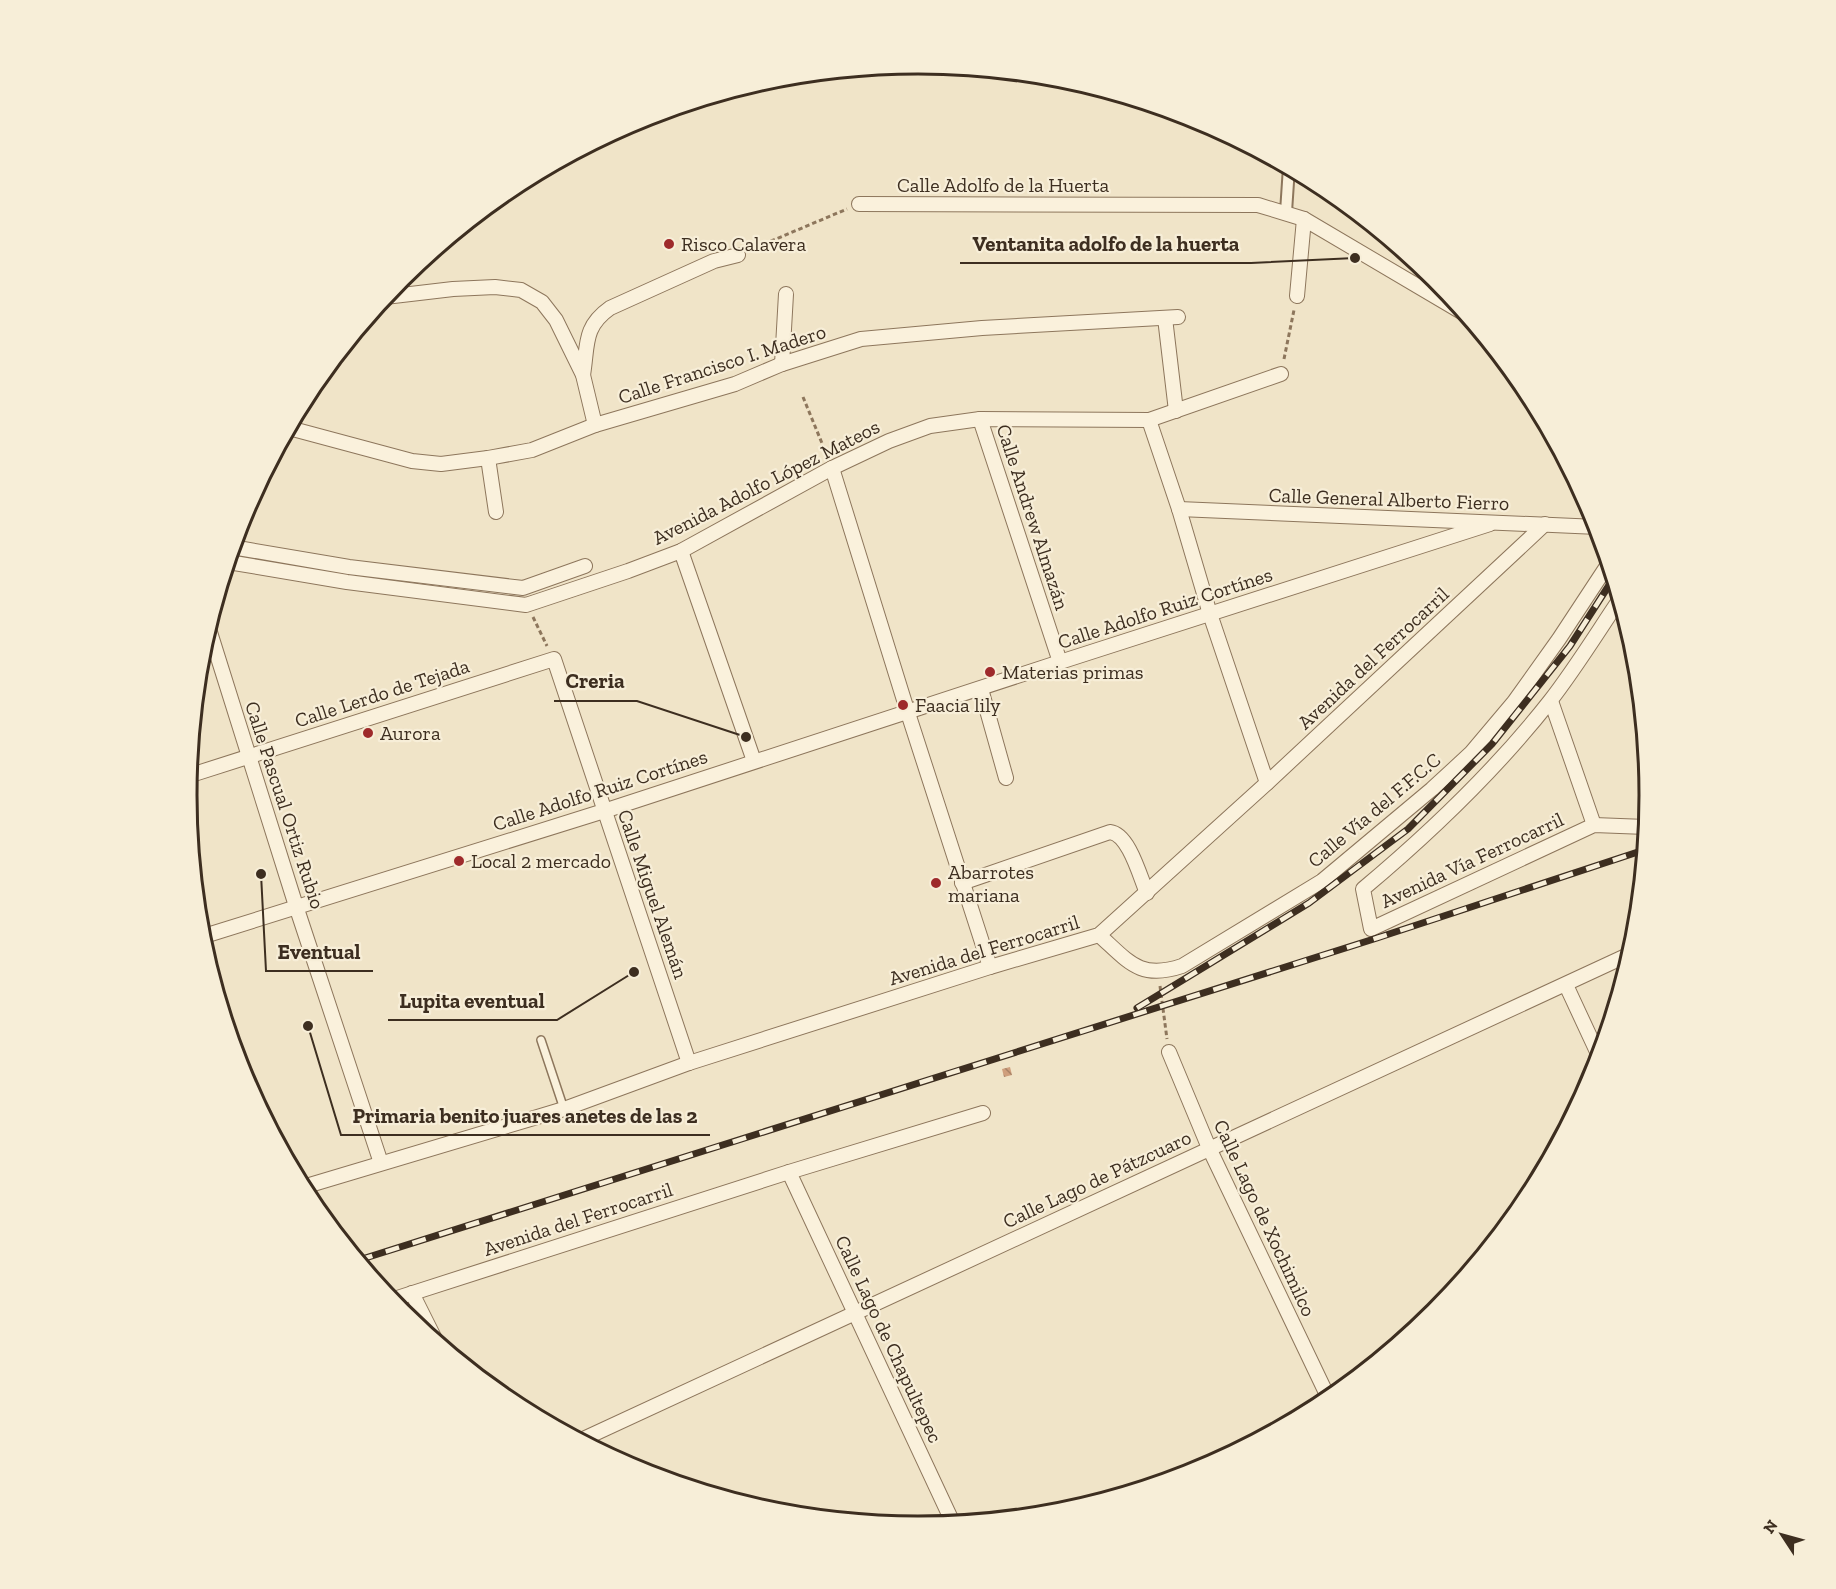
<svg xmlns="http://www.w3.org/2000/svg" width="1836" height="1589" font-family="'Zilla Slab',serif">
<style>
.building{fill:url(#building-back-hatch)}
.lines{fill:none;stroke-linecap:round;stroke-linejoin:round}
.service-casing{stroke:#8d765c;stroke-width:10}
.pedestrian-casing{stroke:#8d765c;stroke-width:14}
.minor-casing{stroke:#8d765c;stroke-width:16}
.path{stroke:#8d765c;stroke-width:3;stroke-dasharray:4.5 3;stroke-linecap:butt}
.service{stroke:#faf1dc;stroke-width:7}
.pedestrian{stroke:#faf1dc;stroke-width:10}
.minor{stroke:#faf1dc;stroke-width:14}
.rail-casing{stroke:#3d2e20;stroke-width:7}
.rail{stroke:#f7eed8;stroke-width:4.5;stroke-dasharray:14;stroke-linecap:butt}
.poi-dot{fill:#9e2a2b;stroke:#f7eed8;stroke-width:2}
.labels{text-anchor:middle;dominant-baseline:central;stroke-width:4.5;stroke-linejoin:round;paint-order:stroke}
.street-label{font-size:20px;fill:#3d2e20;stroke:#f7eed8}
.poi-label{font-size:20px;fill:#3d2e20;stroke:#f7eed8;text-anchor:start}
.rim{fill:none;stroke:#3d2e20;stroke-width:3}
.leader{fill:none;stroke:#3d2e20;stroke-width:2}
.callout-dot{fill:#3d2e20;stroke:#f7eed8;stroke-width:2}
.callout-label{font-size:21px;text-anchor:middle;font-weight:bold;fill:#3d2e20;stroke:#f7eed8;stroke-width:4.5;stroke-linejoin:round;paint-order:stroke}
</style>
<defs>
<pattern id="building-back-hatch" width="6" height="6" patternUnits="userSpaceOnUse" patternTransform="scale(1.5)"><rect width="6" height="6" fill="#cf9f7d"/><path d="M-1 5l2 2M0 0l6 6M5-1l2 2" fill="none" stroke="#a98266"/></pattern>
</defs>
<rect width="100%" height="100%" fill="#f0e4c8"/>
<path class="building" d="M1010,1067L1012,1075L1004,1077L1002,1069Z"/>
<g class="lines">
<g class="service-casing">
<path id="service" d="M541,1040L564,1109"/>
</g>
<g class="pedestrian-casing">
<path id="pedestrian" d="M1286,212L1289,167"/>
</g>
<g class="minor-casing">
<g id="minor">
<path d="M859,204L1258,205L1304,219L1465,314"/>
<path d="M1297,296L1304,219"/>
<path d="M385,297L453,289L495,287L521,290L542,302L556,320L583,375L595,425"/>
<path d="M1165,318L1176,411"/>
<path d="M782,364L786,294"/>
<path d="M583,375C588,345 583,327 610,308L714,261L738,255"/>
<path d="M980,419L1060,662"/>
<path d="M1149,420L1179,509L1210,614L1267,783"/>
<path d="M289,428L412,461L441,464L488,458L532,450L595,425L735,384L782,364L861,339L982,328L1178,317"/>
<path d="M488,458L496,512"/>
<path d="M832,468L908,713L990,967"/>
<path d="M1179,509L1598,527"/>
<path d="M232,547L349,567L523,588L585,566"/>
<path d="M681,551L754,761"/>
<path d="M228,562L347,582L526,605L628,571L681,551L832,468L889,441L930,426L980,419L1149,420L1281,374"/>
<path d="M1620,599C1597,633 1575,669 1550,701C1495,771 1431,832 1363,889L1371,929L1594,825L1646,827"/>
<path d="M209,629L296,906L381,1163"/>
<path d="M981,689L1006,778"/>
<path d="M1551,701L1594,825"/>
<path d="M188,776L554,659L689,1063"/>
<path d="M962,883L1110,832C1129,834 1140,877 1147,893"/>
<path d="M1099,935C1129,962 1140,980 1182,966L1322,881L1432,789L1471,753L1514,702L1559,639L1609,563"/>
<path d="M201,937L604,811L1060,662L1490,524"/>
<path d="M1566,985L1599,1056"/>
<path d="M1169,1052L1209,1148L1329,1399"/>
<path d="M789,1172L953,1523"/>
<path d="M303,1187L564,1109L689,1063L990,967L1099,935L1267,783L1545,524"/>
<path d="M412,1293L435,1339"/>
<path d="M391,1300L789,1172L983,1113"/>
<path d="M581,1440L1630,954"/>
</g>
</g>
<g class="path">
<path d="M895,65L960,67"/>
<path d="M750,250L847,209"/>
<path d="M1284,359L1294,310"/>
<path d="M803,397L826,453"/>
<path d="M533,617L547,646"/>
<path d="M1160,986L1167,1039"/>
</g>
<use href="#service" class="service"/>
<use href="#pedestrian" class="pedestrian"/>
<use href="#minor" class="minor"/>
<g class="rail-casing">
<g id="rail">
<path d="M1137,1008L1309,903L1408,829L1492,744L1570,646L1613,579"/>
<path d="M359,1260L1377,938L1644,850"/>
</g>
</g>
<use href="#rail" class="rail"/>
</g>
<g class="poi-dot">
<circle cx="669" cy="244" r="6"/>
<circle cx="990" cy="672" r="6"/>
<circle cx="903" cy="705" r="6"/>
<circle cx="368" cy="733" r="6"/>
<circle cx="459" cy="861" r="6"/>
<circle cx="936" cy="883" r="6"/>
</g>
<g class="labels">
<g class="street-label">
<text x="1003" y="185">Calle Adolfo de la Huerta</text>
<text transform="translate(722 364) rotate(-18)">Calle Francisco I. Madero</text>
<text transform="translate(766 482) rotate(-27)">Avenida Adolfo López Mateos</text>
<text transform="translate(1389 499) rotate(2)">Calle General Alberto Fierro</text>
<text transform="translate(1033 517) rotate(72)">Calle Andrew Almazán</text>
<text transform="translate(1165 608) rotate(-18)">Calle Adolfo Ruiz Cortínes</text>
<text transform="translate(1373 658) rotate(-43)">Avenida del Ferrocarril</text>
<text transform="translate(382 693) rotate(-18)">Calle Lerdo de Tejada</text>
<text transform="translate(600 790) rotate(-18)">Calle Adolfo Ruiz Cortínes</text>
<text transform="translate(285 805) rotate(72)">Calle Pascual Ortiz Rubio</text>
<text transform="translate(1374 810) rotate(-40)">Calle Vía del F.F.C.C</text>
<text transform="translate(1472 860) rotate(-25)">Avenida Vía Ferrocarril</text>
<text transform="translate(653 894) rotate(71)">Calle Miguel Alemán</text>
<text transform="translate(984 950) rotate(-17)">Avenida del Ferrocarril</text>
<text transform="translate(1097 1179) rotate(-25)">Calle Lago de Pátzcuaro</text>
<text transform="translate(1265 1218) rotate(65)">Calle Lago de Xochimilco</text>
<text transform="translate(578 1219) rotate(-18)">Avenida del Ferrocarril</text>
<text transform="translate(889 1339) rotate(65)">Calle Lago de Chapultepec</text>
</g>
<g class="poi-label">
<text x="681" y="244">Risco Calavera</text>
<text x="1002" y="672">Materias primas</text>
<text x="915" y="705">Faacia lily</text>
<text x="380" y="733">Aurora</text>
<text x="471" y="861">Local 2 mercado</text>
<text x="948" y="872">Abarrotes<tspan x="948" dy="23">mariana</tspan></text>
</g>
</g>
<path d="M0 0H1836V1589H0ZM197 795a721 721 0 1 1 1442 0a721 721 0 1 1-1442 0Z" fill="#f7eed8" fill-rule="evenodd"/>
<path class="rim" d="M197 795a721 721 0 1 1 1442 0a721 721 0 1 1-1442 0Z"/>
<path class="leader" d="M1355 258L1251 263H960M746 737L637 701H554M261 874L266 971H373M634 972L557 1020H388M308 1026L341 1135H710"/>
<g class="callout-dot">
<circle cx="1355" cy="258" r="6"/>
<circle cx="746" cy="737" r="6"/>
<circle cx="261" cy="874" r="6"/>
<circle cx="634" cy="972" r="6"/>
<circle cx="308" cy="1026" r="6"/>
</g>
<g class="callout-label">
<text x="1106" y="251">Ventanita adolfo de la huerta</text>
<text x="595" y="688">Creria</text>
<text x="319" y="959">Eventual</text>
<text x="472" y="1008">Lupita eventual</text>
<text x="525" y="1123">Primaria benito juares anetes de las 2</text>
</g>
<g transform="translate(1782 1535) rotate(306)" stroke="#f7eed8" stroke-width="4.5" paint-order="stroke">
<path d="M0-4.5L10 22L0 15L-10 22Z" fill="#3d2e20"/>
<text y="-9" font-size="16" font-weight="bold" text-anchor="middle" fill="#3d2e20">N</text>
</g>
</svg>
